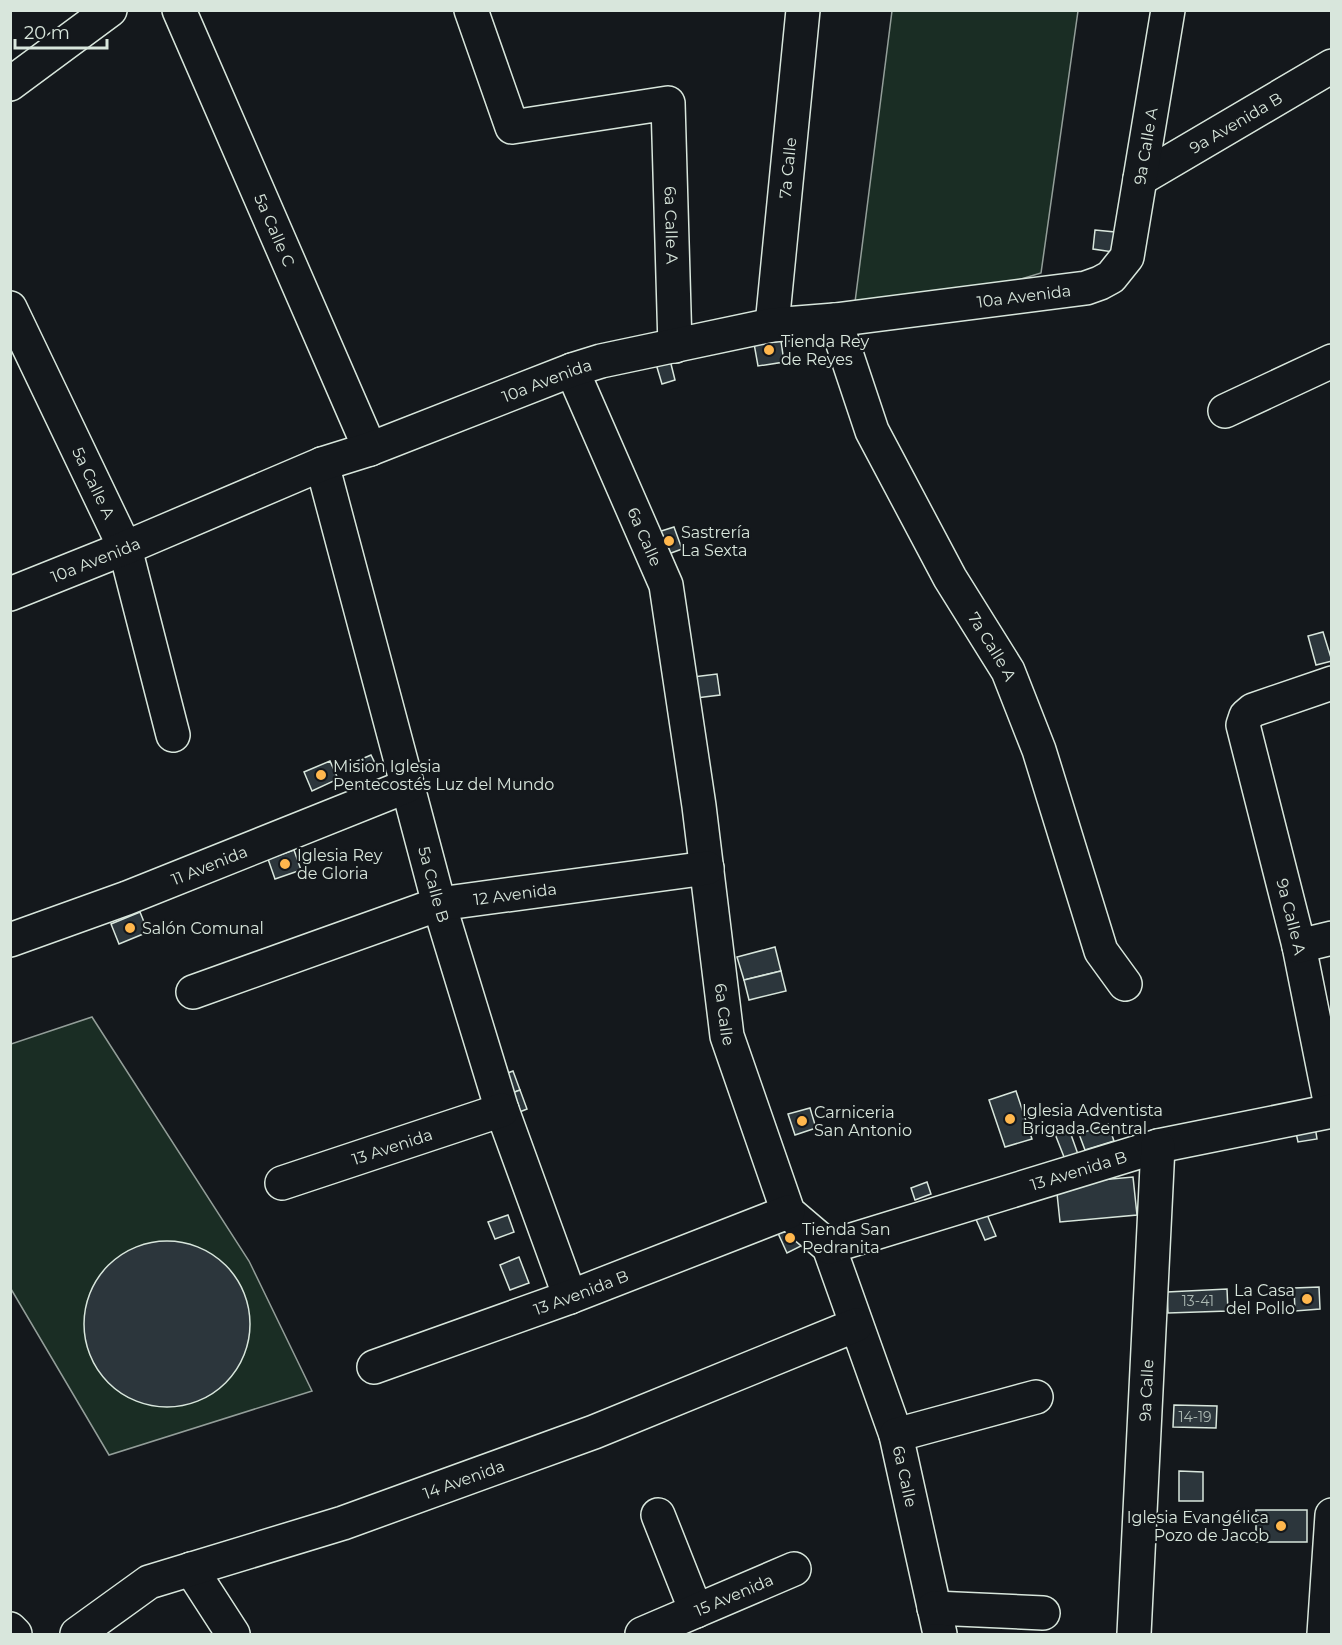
<svg xmlns="http://www.w3.org/2000/svg" width="1342" height="1645" font-family="Montserrat,sans-serif">
<style>
.green{fill:#1a2d24;stroke:#939e99;stroke-width:1.5}
.building{fill:#2c363c;stroke:#d8e6dc;stroke-width:1.5}
.lines{fill:none;stroke-linecap:round;stroke-linejoin:round}
.minor-casing{stroke:#d8e6dc;stroke-width:36}
.minor{stroke:#14181c;stroke-width:33}
.poi-dot{fill:#ffb74d;stroke:#14181c;stroke-width:2}
.labels{text-anchor:middle;dominant-baseline:central;stroke-width:4.5;stroke-linejoin:round;paint-order:stroke}
.number-label{font-size:14px;fill:#adbab4}
.street-label{font-size:16px;fill:#d8e6dc;stroke:#14181c}
.poi-label{font-size:16px;fill:#d8e6dc;stroke:#14181c;text-anchor:start}
</style>
<rect width="100%" height="100%" fill="#14181c"/>
<g class="green">
<path d="M892,11H1078L1041,273L962,297L854,310Z"/>
<path d="M92,1017L249,1261L312,1391L109,1455L11,1289V1044Z"/>
</g>
<g class="building">
<path d="M1095,230L1115,232L1113,252L1093,249Z"/>
<path d="M780,334L784,362L758,366L753,338Z"/>
<path d="M670,360L675,380L662,384L656,364Z"/>
<path d="M674,527L682,549L663,556L655,533Z"/>
<path d="M1323,632L1332,661L1316,665L1308,636Z"/>
<path d="M717,674L720,695L688,699L685,678Z"/>
<path d="M371,755L377,767L362,773L357,761Z"/>
<path d="M330,761L338,779L312,791L304,772Z"/>
<path d="M294,850L301,870L275,879L268,859Z"/>
<path d="M140,912L148,932L119,944L111,924Z"/>
<path d="M775,947L781,971L744,980L737,957Z"/>
<path d="M781,971L786,991L749,1000L744,980Z"/>
<path d="M513,1071L520,1090L504,1096L497,1077Z"/>
<path d="M520,1090L527,1109L512,1115L504,1096Z"/>
<path d="M1016,1091L1032,1139L1005,1147L989,1100Z"/>
<path d="M810,1108L816,1128L795,1135L788,1114Z"/>
<path d="M1314,1120L1317,1139L1298,1142L1294,1124Z"/>
<path d="M1108,1124L1114,1141L1085,1150L1079,1134Z"/>
<path d="M1069,1129L1079,1157L1066,1162L1055,1134Z"/>
<path d="M1133,1177L1137,1215L1060,1222L1056,1184Z"/>
<path d="M927,1182L931,1194L915,1200L911,1188Z"/>
<path d="M986,1212L996,1236L985,1240L975,1217Z"/>
<path d="M508,1215L514,1232L495,1239L488,1222Z"/>
<path d="M792,1224L803,1245L787,1253L777,1231Z"/>
<circle cx="167" cy="1324" r="83"/>
<path d="M519,1257L529,1283L510,1290L500,1265Z"/>
<path d="M1319,1287L1320,1309L1295,1311L1294,1288Z"/>
<path d="M1227,1289L1228,1311L1168,1313L1167,1292Z"/>
<path d="M1174,1405L1217,1406L1216,1428L1173,1427Z"/>
<path d="M1179,1471L1203,1472V1501H1179Z"/>
<rect x="1256" y="1510" width="51" height="32"/>
</g>
<g class="lines">
<g class="minor-casing">
<g id="minor">
<path id="s1" d="M179,10L370,449"/>
<path id="s2" d="M471,10L512,127L668,103L675,346"/>
<path d="M10,84L110,10"/>
<path id="s3" d="M1140,179L1332,66"/>
<path id="s4" d="M10,308L125,548L173,735"/>
<path id="s5" d="M835,320L872,431L950,578L1008,671L1039,750L1101,951L1125,984"/>
<path id="s6" d="M772,325L803,10"/>
<path id="s7" d="M572,370L666,585L699,806L727,1036L788,1212L829,1247L896,1435L940,1634"/>
<path d="M1225,411L1332,361"/>
<path id="s8" d="M322,464L439,904L502,1110L570,1297"/>
<path id="s9" d="M10,594L125,548L322,464L370,449L572,370L601,361L772,325L835,320L1086,288L1100,283L1111,277L1127,257L1168,10"/>
<path id="s10" d="M1332,683L1253,710L1246,716L1243,725L1299,946L1332,1111"/>
<path id="s11" d="M10,940L127,898L407,786"/>
<path d="M1299,946L1332,938"/>
<path id="s12" d="M193,992L439,904L707,868"/>
<path id="s13" d="M282,1183L502,1110"/>
<path id="s14" d="M829,1247L1158,1146L1332,1111"/>
<path id="s15" d="M374,1367L570,1297L788,1212"/>
<path d="M896,1435L1036,1397"/>
<path d="M658,1515L696,1611"/>
<path d="M191,1569L233,1634"/>
<path d="M934,1608L1043,1613"/>
<path d="M10,1629L15,1634"/>
<path id="s16" d="M77,1634L149,1582L343,1523L594,1432L856,1325"/>
<path id="s17" d="M642,1634L794,1569"/>
<path id="s18" d="M1134,1634L1158,1146"/>
<path d="M1324,1634L1332,1515"/>
</g>
</g>
<use href="#minor" class="minor"/>
</g>
<g class="poi-dot">
<circle cx="769" cy="350" r="6"/>
<circle cx="669" cy="541" r="6"/>
<circle cx="321" cy="775" r="6"/>
<circle cx="285" cy="864" r="6"/>
<circle cx="130" cy="928" r="6"/>
<circle cx="1010" cy="1119" r="6"/>
<circle cx="802" cy="1121" r="6"/>
<circle cx="790" cy="1238" r="6"/>
<circle cx="1307" cy="1299" r="6"/>
<circle cx="1281" cy="1526" r="6"/>
</g>
<g class="labels">
<g class="number-label">
<text x="1198" y="1301">13-41</text>
<text x="1195" y="1417">14-19</text>
</g>
<g class="street-label">
<text stroke="none"><textPath href="#s3" startOffset="111">9a Avenida B</textPath></text>
<text stroke="none"><textPath href="#s9" startOffset="1292">9a Calle A</textPath></text>
<text stroke="none"><textPath href="#s6" startOffset="158">7a Calle</textPath></text>
<text stroke="none"><textPath href="#s2" startOffset="404">6a Calle A</textPath></text>
<text stroke="none"><textPath href="#s1" startOffset="240">5a Calle C</textPath></text>
<text stroke="none"><textPath href="#s9" startOffset="1064">10a Avenida</textPath></text>
<text stroke="none"><textPath href="#s9" startOffset="578">10a Avenida</textPath></text>
<text stroke="none"><textPath href="#s4" startOffset="194">5a Calle A</textPath></text>
<text stroke="none"><textPath href="#s7" startOffset="182">6a Calle</textPath></text>
<text stroke="none"><textPath href="#s9" startOffset="92">10a Avenida</textPath></text>
<text stroke="none"><textPath href="#s5" startOffset="364">7a Calle A</textPath></text>
<text stroke="none"><textPath href="#s11" startOffset="213">11 Avenida</textPath></text>
<text stroke="none"><textPath href="#s8" startOffset="435">5a Calle B</textPath></text>
<text stroke="none"><textPath href="#s12" startOffset="338">12 Avenida</textPath></text>
<text stroke="none"><textPath href="#s10" startOffset="300">9a Calle A</textPath></text>
<text stroke="none"><textPath href="#s7" startOffset="668">6a Calle</textPath></text>
<text stroke="none"><textPath href="#s13" startOffset="116">13 Avenida</textPath></text>
<text stroke="none"><textPath href="#s14" startOffset="261">13 Avenida B</textPath></text>
<text stroke="none"><textPath href="#s15" startOffset="220">13 Avenida B</textPath></text>
<text stroke="none"><textPath href="#s18" startOffset="244">9a Calle</textPath></text>
<text stroke="none"><textPath href="#s7" startOffset="1172">6a Calle</textPath></text>
<text stroke="none"><textPath href="#s16" startOffset="420">14 Avenida</textPath></text>
<text stroke="none"><textPath href="#s17" startOffset="100">15 Avenida</textPath></text>
</g>
<g class="poi-label">
<text x="781" y="341">Tienda Rey<tspan x="781" dy="18">de Reyes</tspan></text>
<text x="681" y="532">Sastrería<tspan x="681" dy="18">La Sexta</tspan></text>
<text x="333" y="766">Mision Iglesia<tspan x="333" dy="18">Pentecostés Luz del Mundo</tspan></text>
<text x="297" y="855">Iglesia Rey<tspan x="297" dy="18">de Gloria</tspan></text>
<text x="142" y="928">Salón Comunal</text>
<text x="1022" y="1110">Iglesia Adventista<tspan x="1022" dy="18">Brigada Central</tspan></text>
<text x="814" y="1112">Carniceria<tspan x="814" dy="18">San Antonio</tspan></text>
<text x="802" y="1229">Tienda San<tspan x="802" dy="18">Pedranita</tspan></text>
<text x="1295" y="1290" text-anchor="end">La Casa<tspan x="1295" dy="18">del Pollo</tspan></text>
<text x="1269" y="1517" text-anchor="end">Iglesia Evangélica<tspan x="1269" dy="18">Pozo de Jacob</tspan></text>
</g>
</g>
<rect width="1342" height="1645" fill="none" stroke="#d8e6dc" stroke-width="24"/>
<path d="M15 39v9h92v-9" fill="none" stroke="#d8e6dc" stroke-width="3"/>
<text x="24" y="39" font-size="18" fill="#d8e6dc" stroke="#14181c" stroke-width="4.5" paint-order="stroke">20 m</text>
</svg>
